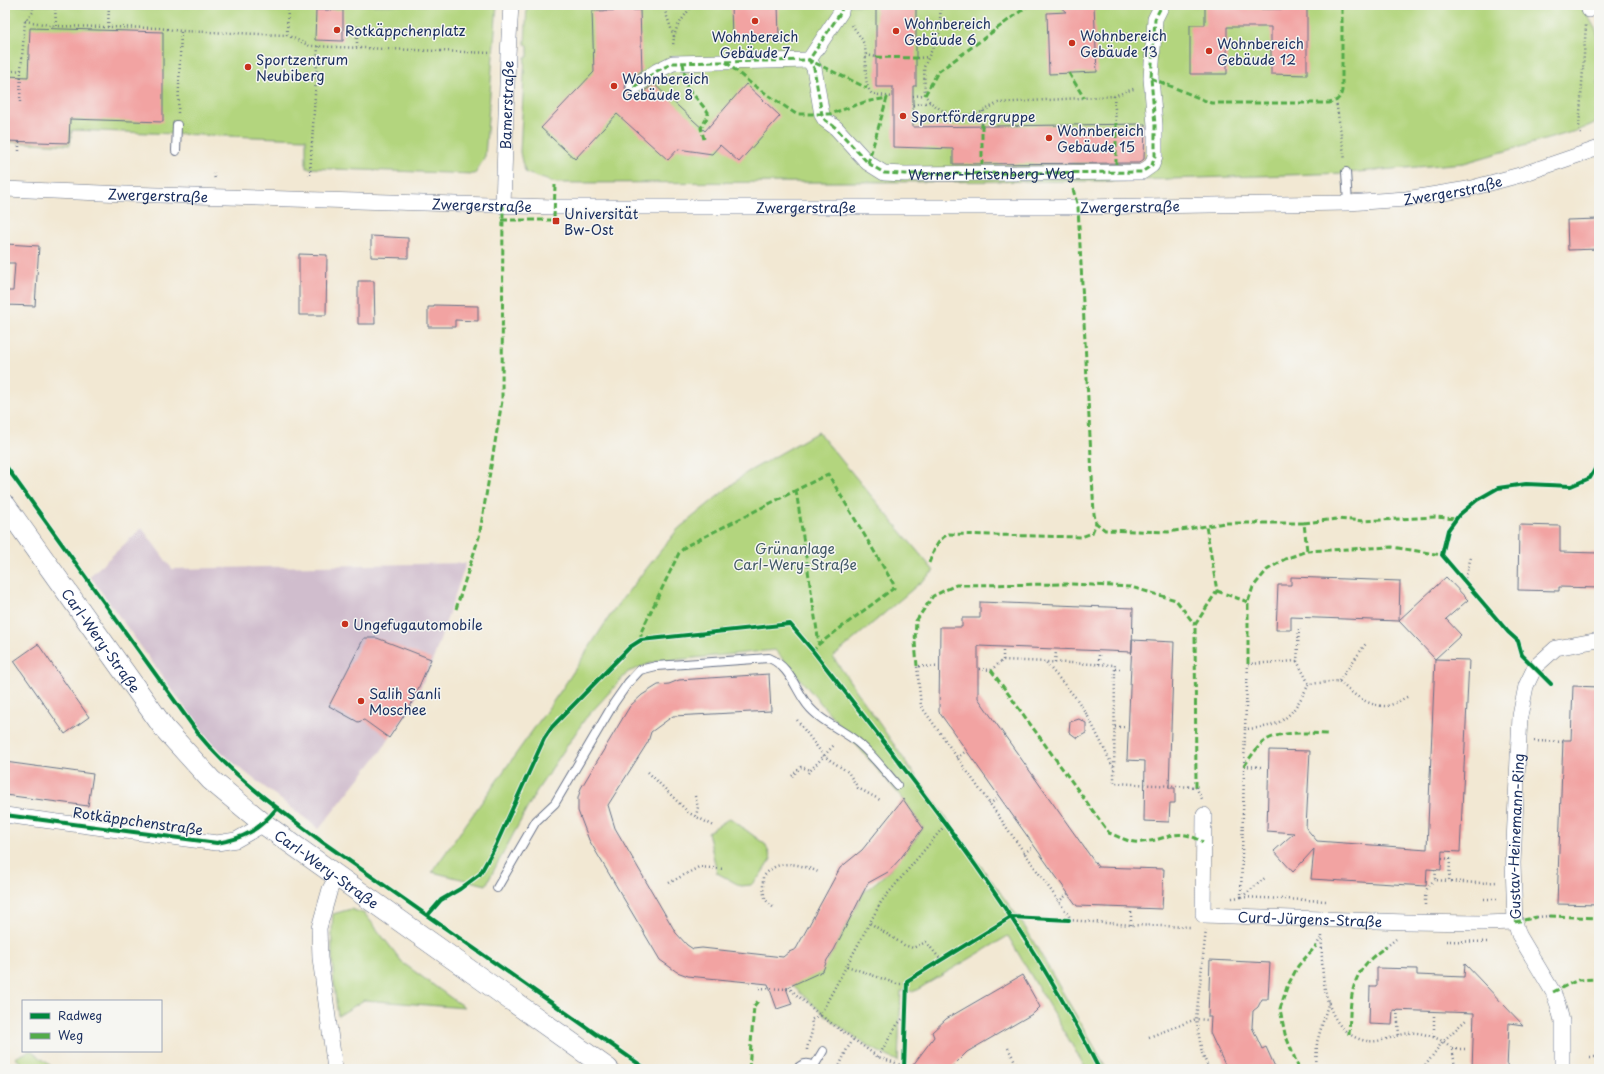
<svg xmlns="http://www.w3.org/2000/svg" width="1604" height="1074" font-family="'Playpen Sans',sans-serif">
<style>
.industrial{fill:#d0bdcd}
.green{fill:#b3d57e;stroke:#67826e}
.building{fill:#f2a3a2}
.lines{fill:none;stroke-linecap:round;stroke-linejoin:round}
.service-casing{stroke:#667087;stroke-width:10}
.minor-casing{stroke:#667087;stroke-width:16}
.secondary-casing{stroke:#667087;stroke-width:22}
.path{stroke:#667087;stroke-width:2.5;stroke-dasharray:1 3;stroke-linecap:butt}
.service{stroke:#fff;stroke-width:8}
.minor{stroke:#fff;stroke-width:15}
.secondary{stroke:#fff;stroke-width:21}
.rail{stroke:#1b2f5e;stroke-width:3;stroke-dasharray:6 3;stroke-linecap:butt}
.quiet{stroke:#52ab49;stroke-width:3;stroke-dasharray:6 3;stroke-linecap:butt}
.cycleway-casing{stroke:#f6f6f2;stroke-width:6}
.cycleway{stroke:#00873e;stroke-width:4}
.poi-dot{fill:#c8321e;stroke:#f6f6f2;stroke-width:1.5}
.labels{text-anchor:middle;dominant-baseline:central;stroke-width:3;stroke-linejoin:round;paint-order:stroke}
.poi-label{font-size:14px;fill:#1b2f5e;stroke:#f6f6f2;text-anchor:start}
.street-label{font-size:14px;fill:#1b2f5e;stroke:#f6f6f2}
.park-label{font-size:14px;fill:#415866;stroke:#f6f6f2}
</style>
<rect width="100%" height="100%" fill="#f6f6f2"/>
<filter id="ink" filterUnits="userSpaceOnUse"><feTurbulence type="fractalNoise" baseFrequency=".025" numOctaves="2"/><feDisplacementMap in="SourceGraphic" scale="8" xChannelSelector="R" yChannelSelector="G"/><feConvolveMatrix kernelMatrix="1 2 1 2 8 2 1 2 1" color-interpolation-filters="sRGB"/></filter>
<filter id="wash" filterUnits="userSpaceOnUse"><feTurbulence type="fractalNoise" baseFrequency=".012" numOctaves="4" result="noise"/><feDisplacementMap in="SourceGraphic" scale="16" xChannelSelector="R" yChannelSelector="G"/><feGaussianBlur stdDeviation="0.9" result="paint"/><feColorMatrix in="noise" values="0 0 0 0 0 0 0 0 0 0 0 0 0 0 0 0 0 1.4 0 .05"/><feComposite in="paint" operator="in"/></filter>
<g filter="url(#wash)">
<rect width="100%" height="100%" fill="#f2e8d3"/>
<path class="industrial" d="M142,528L172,569L466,563L434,657L412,706L381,751L319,829L237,766L209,741L90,576Z"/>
<g class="green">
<path d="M5,5H497L485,156L475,174L306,168V139L72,130L70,145L9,142V132L5,131Z"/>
<path d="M527,5H1587L1588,16L1597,32L1599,121L1579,130L1464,163L1346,173L1110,181L556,183L526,173L522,162L520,152L525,57H528V45L525,44Z"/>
<path d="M818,432L934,571L833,657L920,782L1025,927L1107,1069H1086L1008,936L915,991H901L898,1061C858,1044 823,1015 792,985L827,960L834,950L863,893L888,872L914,841L923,828L903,799L775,650L654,662L628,672L585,719L536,792L486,885L432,872L562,689L615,608L678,529L746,473Z"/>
<path d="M730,818L766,845L771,859L759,877L751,885L741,886L717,873L708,832Z"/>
<path d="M351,909L365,914L403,963L465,1008L364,1000L338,1016C333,982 330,949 333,914Z"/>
<path d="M29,1051H32L55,1069H31L15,1058Z"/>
</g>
<g id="blocks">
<g class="building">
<path d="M731,5H778L779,37L732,39Z"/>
<path d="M876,5H916V86H913V127L1145,124L1144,159L1139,163L953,164V149L893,147V87H876Z"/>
<path d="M1058,5H1094L1097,72L1049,74L1047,13L1066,12Z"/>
<path d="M1205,5H1243V9H1286V5H1307V75L1271,74V27H1227V74H1190V25H1205Z"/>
<path d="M316,10H343V41L315,40Z"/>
<path d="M640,10L642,71L626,83L625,88L630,95H639L654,84L705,131L746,84L780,116L739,162L720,145L712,154L678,149L668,160L617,114L575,159L541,128L594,72L592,11Z"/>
<path d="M30,28L163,32V122L70,119L69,143L5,141V76L28,77Z"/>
<path d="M1599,219V249L1568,250L1567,220Z"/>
<path d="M371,236L408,238V258L371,257Z"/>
<path d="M6,244L39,246L35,306L5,305V291H13L15,263H5Z"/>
<path d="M299,254L327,255L326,315H299Z"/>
<path d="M358,281H374L375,324H358Z"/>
<path d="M434,305L478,306V321L455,320V327H428V307H434Z"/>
<path d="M1519,525L1560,526V552L1599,553V588L1559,587V591L1518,590Z"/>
<path d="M1291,577L1400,581L1399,620L1446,577L1468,600L1446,619L1461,635L1435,659L1399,621L1291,617V630H1276L1278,585H1291Z"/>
<path d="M980,602L1133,608L1132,652L978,646V698L1098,867L1164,869L1162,909L1077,906L939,712L940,627H962V618H980Z"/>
<path d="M364,638H377L431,659L411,705L389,738L364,720L358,722L329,706Z"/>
<path d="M1132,640L1174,642L1169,788H1175V803H1170L1169,822L1144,821L1145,761L1127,760Z"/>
<path d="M38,644L89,717L65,734L14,661Z"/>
<path d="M1435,659L1469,660L1460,852L1442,851L1441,870L1427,869L1426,886L1311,879L1314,849L1293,872L1274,851L1294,833L1267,831L1269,750L1310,751L1306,828L1317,841L1427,849Z"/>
<path d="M769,674L771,711L673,716L651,732L648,742L608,805L615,828L676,933L687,945L693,949L702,948L783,957L789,952L796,949L840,868L862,850L903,799L923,828L900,859L888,872L868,883L834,950L827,960L823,971L786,988L792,1004L777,1009L768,984L688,976L677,972L660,960L589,840L578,811V798L581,788L630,706L642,695L658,685L669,684L679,680Z"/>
<path d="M1573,686L1599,687V905L1557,904L1563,740H1571Z"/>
<path d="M1079,719L1086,723V733L1077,738L1069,732L1070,722Z"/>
<path d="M5,762L93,774L88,806L5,795Z"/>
<path d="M1210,960L1270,963L1268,999H1262L1258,1007L1253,1011L1252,1027L1262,1049L1266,1047L1276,1069H1227L1210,1033L1211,1017H1208Z"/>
<path d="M1465,964L1523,1025L1509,1023L1507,1069H1472L1474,1013L1393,1010L1392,1025L1369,1024L1370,986H1377V968L1417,969V975L1464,977Z"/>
<path d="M1022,975L1040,1007L1034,1013L967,1052L950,1069H910L934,1037L932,1032L946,1019Z"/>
</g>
</g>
</g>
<g filter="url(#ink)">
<use href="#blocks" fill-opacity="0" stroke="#667087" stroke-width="1"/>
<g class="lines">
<g class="service-casing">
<g id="service">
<path d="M176,151L177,125"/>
<path d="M1346,172L1348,203"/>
<path d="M497,888L536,821L555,803L614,703L628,683L640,670L656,666L769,658C788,666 793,683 804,700C815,718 835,726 852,738C869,750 883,769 897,785"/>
<path d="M814,1066L823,1051"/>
<path d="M797,1069C803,1062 811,1062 817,1069"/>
</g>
</g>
<g class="minor-casing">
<g id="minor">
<path id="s1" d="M842,5L841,12L809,60L814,68L822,115L825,120L836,128L868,163L884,173L905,174L1142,172L1152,165L1155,156V125L1151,78L1155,19L1162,5"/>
<path d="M1589,10L1590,5"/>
<path d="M634,87L657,71L673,63L809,60"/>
<path id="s2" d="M5,189L125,194L554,207H1078L1348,203L1406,199L1468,189L1520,175L1599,148"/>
<path id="s3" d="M503,206L508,54L511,5"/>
<path d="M5,815L217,843L236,840L264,824"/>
<path id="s4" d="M1204,815L1203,915L1407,922L1482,923L1515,922"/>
<path d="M335,1069L320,958L319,928L330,889L337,876"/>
<path id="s5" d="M1562,1069V1021L1558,1005L1553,992L1519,935L1515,922L1513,863L1520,716L1526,686L1535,667L1556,648L1599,640"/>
</g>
</g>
<g class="secondary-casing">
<g id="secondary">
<path id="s6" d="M5,505L164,728L211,780L264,824L608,1069"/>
</g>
</g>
<g class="path">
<path d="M55,5L56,26L159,28L181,31L287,35L310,46L492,53"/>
<path d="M663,5L674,37L673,46"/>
<path d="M941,5L939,34L924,67L925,95L930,102L943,111L963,115H976L998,103L1114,96L1136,88"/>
<path d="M25,21L56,26"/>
<path d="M852,25C856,31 861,37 864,44C869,60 861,81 872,94L893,97"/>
<path d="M108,27L109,5"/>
<path d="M287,35L288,5"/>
<path d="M674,37L677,27L692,5"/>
<path d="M357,47V27L387,29"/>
<path d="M866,55L876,57"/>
<path d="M917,58L928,57"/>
<path d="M5,72L21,70L25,21L33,12V5"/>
<path d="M913,96L925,95"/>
<path d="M1114,96L1116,123"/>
<path d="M1336,101L1345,160"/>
<path d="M20,102L21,70"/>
<path d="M913,105L930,102"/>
<path d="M178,113L181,31"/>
<path d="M982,124L983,111"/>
<path d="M1581,134L1579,128L1586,25"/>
<path d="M19,151V141"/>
<path d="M214,173L215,180"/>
<path d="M310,175L318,46"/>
<path d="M1464,582L1471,557"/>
<path d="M1299,629L1297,661L1309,684"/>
<path d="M1003,660V650"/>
<path d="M1055,662L1056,651"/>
<path d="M1046,663L1076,698L1089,718L1113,767"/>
<path d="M1099,664V654"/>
<path d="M940,667L917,666L921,706L1069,916V920L1131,925L1192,927"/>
<path d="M979,669L991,670L1003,660L1115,665L1114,783L1196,787L1202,799"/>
<path d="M1115,669H1123"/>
<path d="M1339,681L1367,642"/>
<path d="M797,720L824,756L848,772L858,788L882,801"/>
<path d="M1115,727H1124"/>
<path d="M1245,728L1248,664L1297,661"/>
<path d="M1534,741L1563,742"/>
<path d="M957,758L966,751"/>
<path d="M1244,766L1262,767"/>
<path d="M648,772L689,813L714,826"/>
<path d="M808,773L835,744"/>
<path d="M792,776L801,767L811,770"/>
<path d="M695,796L698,807L696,816"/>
<path d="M989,804L999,798"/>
<path d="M1024,853L1033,847"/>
<path d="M1442,858L1450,859L1449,881L1477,883L1498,882"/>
<path d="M1436,870L1435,880L1449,881"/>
<path d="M669,883L699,867L724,869"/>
<path d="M1241,897L1327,901"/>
<path d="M1242,897L1266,877"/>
<path d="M1232,898L1241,897L1245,729C1285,727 1291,717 1309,684L1339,681C1351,693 1367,706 1385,706C1392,706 1402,699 1409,696"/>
<path d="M1484,899H1498"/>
<path d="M1058,902L1068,894"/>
<path d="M1425,905C1425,893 1425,887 1435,880"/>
<path d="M773,907C762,900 763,889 763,877C766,874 769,870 773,868C785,860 806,866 818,872"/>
<path d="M1537,917L1550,916"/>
<path d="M870,923L904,945L913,948L926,942L941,960"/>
<path d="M1131,925V911"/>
<path d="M1206,930L1196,1019L1202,1053L1209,1069"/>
<path d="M1322,936C1321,972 1322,1033 1367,1041C1381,1043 1396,1035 1409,1033C1419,1031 1445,1039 1451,1048C1454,1053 1454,1063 1455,1069"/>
<path d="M1446,941L1490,942"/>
<path d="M1316,946L1321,938"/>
<path d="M1386,947L1396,939"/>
<path d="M847,966L897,984H906"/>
<path d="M759,988L790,989L820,1015L878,1057L904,1066"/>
<path d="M1397,1010L1399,1035"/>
<path d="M1434,1016V1037"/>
<path d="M1149,1037L1196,1019L1208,1020"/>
<path d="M1008,1048L1019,1069"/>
<path d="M1452,1049H1468"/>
<path d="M807,1050C808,1039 815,1032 811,1020L820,1015L881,902L946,824"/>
<path d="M878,1057L897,1025L905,1016"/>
<path d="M1590,1057H1599"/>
<path d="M838,1069L847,1049L853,1040"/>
<path d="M1316,1069L1317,1042L1329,1001"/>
<path d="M1423,1069L1443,1041L1467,1019"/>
</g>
<use href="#service" class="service"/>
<use href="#minor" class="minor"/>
<use href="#secondary" class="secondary"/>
<path class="rail" d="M5,1065L11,1069"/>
<g class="quiet">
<path d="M842,5L841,12L809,60L814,68L822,115L825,120L836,128L868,163L884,173L905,174L1142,172L1152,165L1155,156V125L1151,78L1155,19L1162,5"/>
<path d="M614,10L618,5"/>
<path d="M1589,10L1590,5"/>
<path d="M751,38L752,61"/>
<path d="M876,57L917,58"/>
<path d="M726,62L749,82L796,114H830L865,102L887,98L868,163"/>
<path d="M683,63L687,87L708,112V116L701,128L704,139"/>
<path d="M1069,73L1084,98"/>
<path d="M1151,78L1211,103H1329C1337,101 1340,99 1342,91V5"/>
<path d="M634,87L657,71L673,63L809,60L867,88"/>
<path d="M925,95L938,72L1029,5"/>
<path d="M1116,123V164"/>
<path d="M982,124V164"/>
<path d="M1073,189L1078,207L1094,514L1096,523"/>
<path d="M502,220H554L555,185"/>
<path d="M796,490L819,644"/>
<path d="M1304,523L1337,519L1364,521L1435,517L1457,519"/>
<path d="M929,563C934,551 937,539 949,534L1081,537L1092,533L1096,523L1105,530L1168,532L1225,523H1304L1307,551"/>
<path d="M1217,591L1248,602"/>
<path d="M456,609L479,537L502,401L503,206"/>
<path d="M641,640V632L679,553L686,546L828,474L893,583L894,588L819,644L813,651"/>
<path d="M1248,664V602L1253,587L1267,570L1285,559L1307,551L1392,547L1442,555"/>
<path d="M917,666L915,642L916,621L933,596L956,585L1072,584L1131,587L1176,600L1195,625"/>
<path d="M991,670L1109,833C1120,837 1131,844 1142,842C1169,840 1175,826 1203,842"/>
<path d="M1244,766C1250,758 1255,750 1262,743C1277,730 1309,733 1327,734"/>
<path d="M1196,787L1195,625L1217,591L1206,526"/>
<path d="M1550,916L1599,918"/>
<path d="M1515,922L1537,917"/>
<path d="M1553,992L1578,980L1599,979"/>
<path d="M1349,1035C1351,995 1349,971 1386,947"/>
<path d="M749,1069L754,1006L758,1001"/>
<path d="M1299,1069L1285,1034L1280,1009L1287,987L1298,966L1316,946"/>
</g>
<g class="cycleway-casing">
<g id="cycleway">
<path d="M5,465L200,736C234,777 278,809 321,841L646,1069"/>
<path d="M1551,684L1522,655L1518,641L1508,632L1442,555L1448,530L1459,515L1477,500L1498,488L1526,484L1571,486L1590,478L1599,462"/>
<path d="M5,815L217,843C245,838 259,830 277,808"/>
<path d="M428,915L441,900L460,889L480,874L495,847L544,739L552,727L630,647L641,640L790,624L813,651C916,783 1024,917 1099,1069"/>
<path d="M904,1069L907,981L1011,917L1069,920"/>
</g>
</g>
<use href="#cycleway" class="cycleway"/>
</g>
</g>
<g class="poi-dot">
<circle cx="755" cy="21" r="4"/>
<circle cx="337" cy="30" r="4"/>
<circle cx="896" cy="31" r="4"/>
<circle cx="1072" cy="43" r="4"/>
<circle cx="1209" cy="51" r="4"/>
<circle cx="248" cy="67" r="4"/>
<circle cx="614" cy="86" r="4"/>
<circle cx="903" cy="116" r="4"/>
<circle cx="1049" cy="138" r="4"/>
<rect x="552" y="217" width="8" height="8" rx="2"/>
<circle cx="345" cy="624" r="4"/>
<circle cx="361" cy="701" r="4"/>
</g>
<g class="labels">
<g class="poi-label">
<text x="904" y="23">Wohnbereich<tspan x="904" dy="16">Gebäude 6</tspan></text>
<text x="345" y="30">Rotkäppchenplatz</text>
<text x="1080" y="35">Wohnbereich<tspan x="1080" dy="16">Gebäude 13</tspan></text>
<text x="755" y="36" text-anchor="middle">Wohnbereich<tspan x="755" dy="16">Gebäude 7</tspan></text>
<text x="1217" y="43">Wohnbereich<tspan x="1217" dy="16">Gebäude 12</tspan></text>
<text x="256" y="59">Sportzentrum<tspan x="256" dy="16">Neubiberg</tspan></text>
<text x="622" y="78">Wohnbereich<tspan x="622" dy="16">Gebäude 8</tspan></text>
<text x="911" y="116">Sportfördergruppe</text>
<text x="1057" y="130">Wohnbereich<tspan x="1057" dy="16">Gebäude 15</tspan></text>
<text x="564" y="213">Universität<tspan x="564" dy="16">Bw-Ost</tspan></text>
<text x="353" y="624">Ungefugautomobile</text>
<text x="369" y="693">Salih Sanli<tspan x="369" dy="16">Moschee</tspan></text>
</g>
<g class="street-label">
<text stroke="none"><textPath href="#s3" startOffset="101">Bamerstraße</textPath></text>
<text stroke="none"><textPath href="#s1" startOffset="315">Werner-Heisenberg-Weg</textPath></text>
<text stroke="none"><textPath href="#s2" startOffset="1449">Zwergerstraße</textPath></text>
<text stroke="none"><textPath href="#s2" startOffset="153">Zwergerstraße</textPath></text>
<text stroke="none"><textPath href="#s2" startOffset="477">Zwergerstraße</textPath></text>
<text stroke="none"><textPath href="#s2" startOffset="1125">Zwergerstraße</textPath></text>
<text stroke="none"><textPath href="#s2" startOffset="801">Zwergerstraße</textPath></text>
<text stroke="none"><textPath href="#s6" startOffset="166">Carl-Wery-Straße</textPath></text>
<text transform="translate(138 821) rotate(8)">Rotkäppchenstraße</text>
<text stroke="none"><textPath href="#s5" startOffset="244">Gustav-Heinemann-Ring</textPath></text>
<text stroke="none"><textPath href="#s6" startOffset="490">Carl-Wery-Straße</textPath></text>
<text stroke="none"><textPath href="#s4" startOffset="207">Curd-Jürgens-Straße</textPath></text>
</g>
<g class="park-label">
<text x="795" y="548">Grünanlage<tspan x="795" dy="16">Carl-Wery-Straße</tspan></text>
</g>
</g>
<rect width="1604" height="1074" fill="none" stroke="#f6f6f2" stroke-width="20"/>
<rect x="22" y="1000" width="140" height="52" fill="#f6f6f2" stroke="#9ea6b7"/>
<rect x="30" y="1013" width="20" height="6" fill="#00873e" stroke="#9ea6b7"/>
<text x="58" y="1020" font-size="12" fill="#1b2f5e">Radweg</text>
<rect x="30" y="1033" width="20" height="6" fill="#52ab49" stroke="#9ea6b7"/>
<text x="58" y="1040" font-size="12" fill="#1b2f5e">Weg</text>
</svg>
